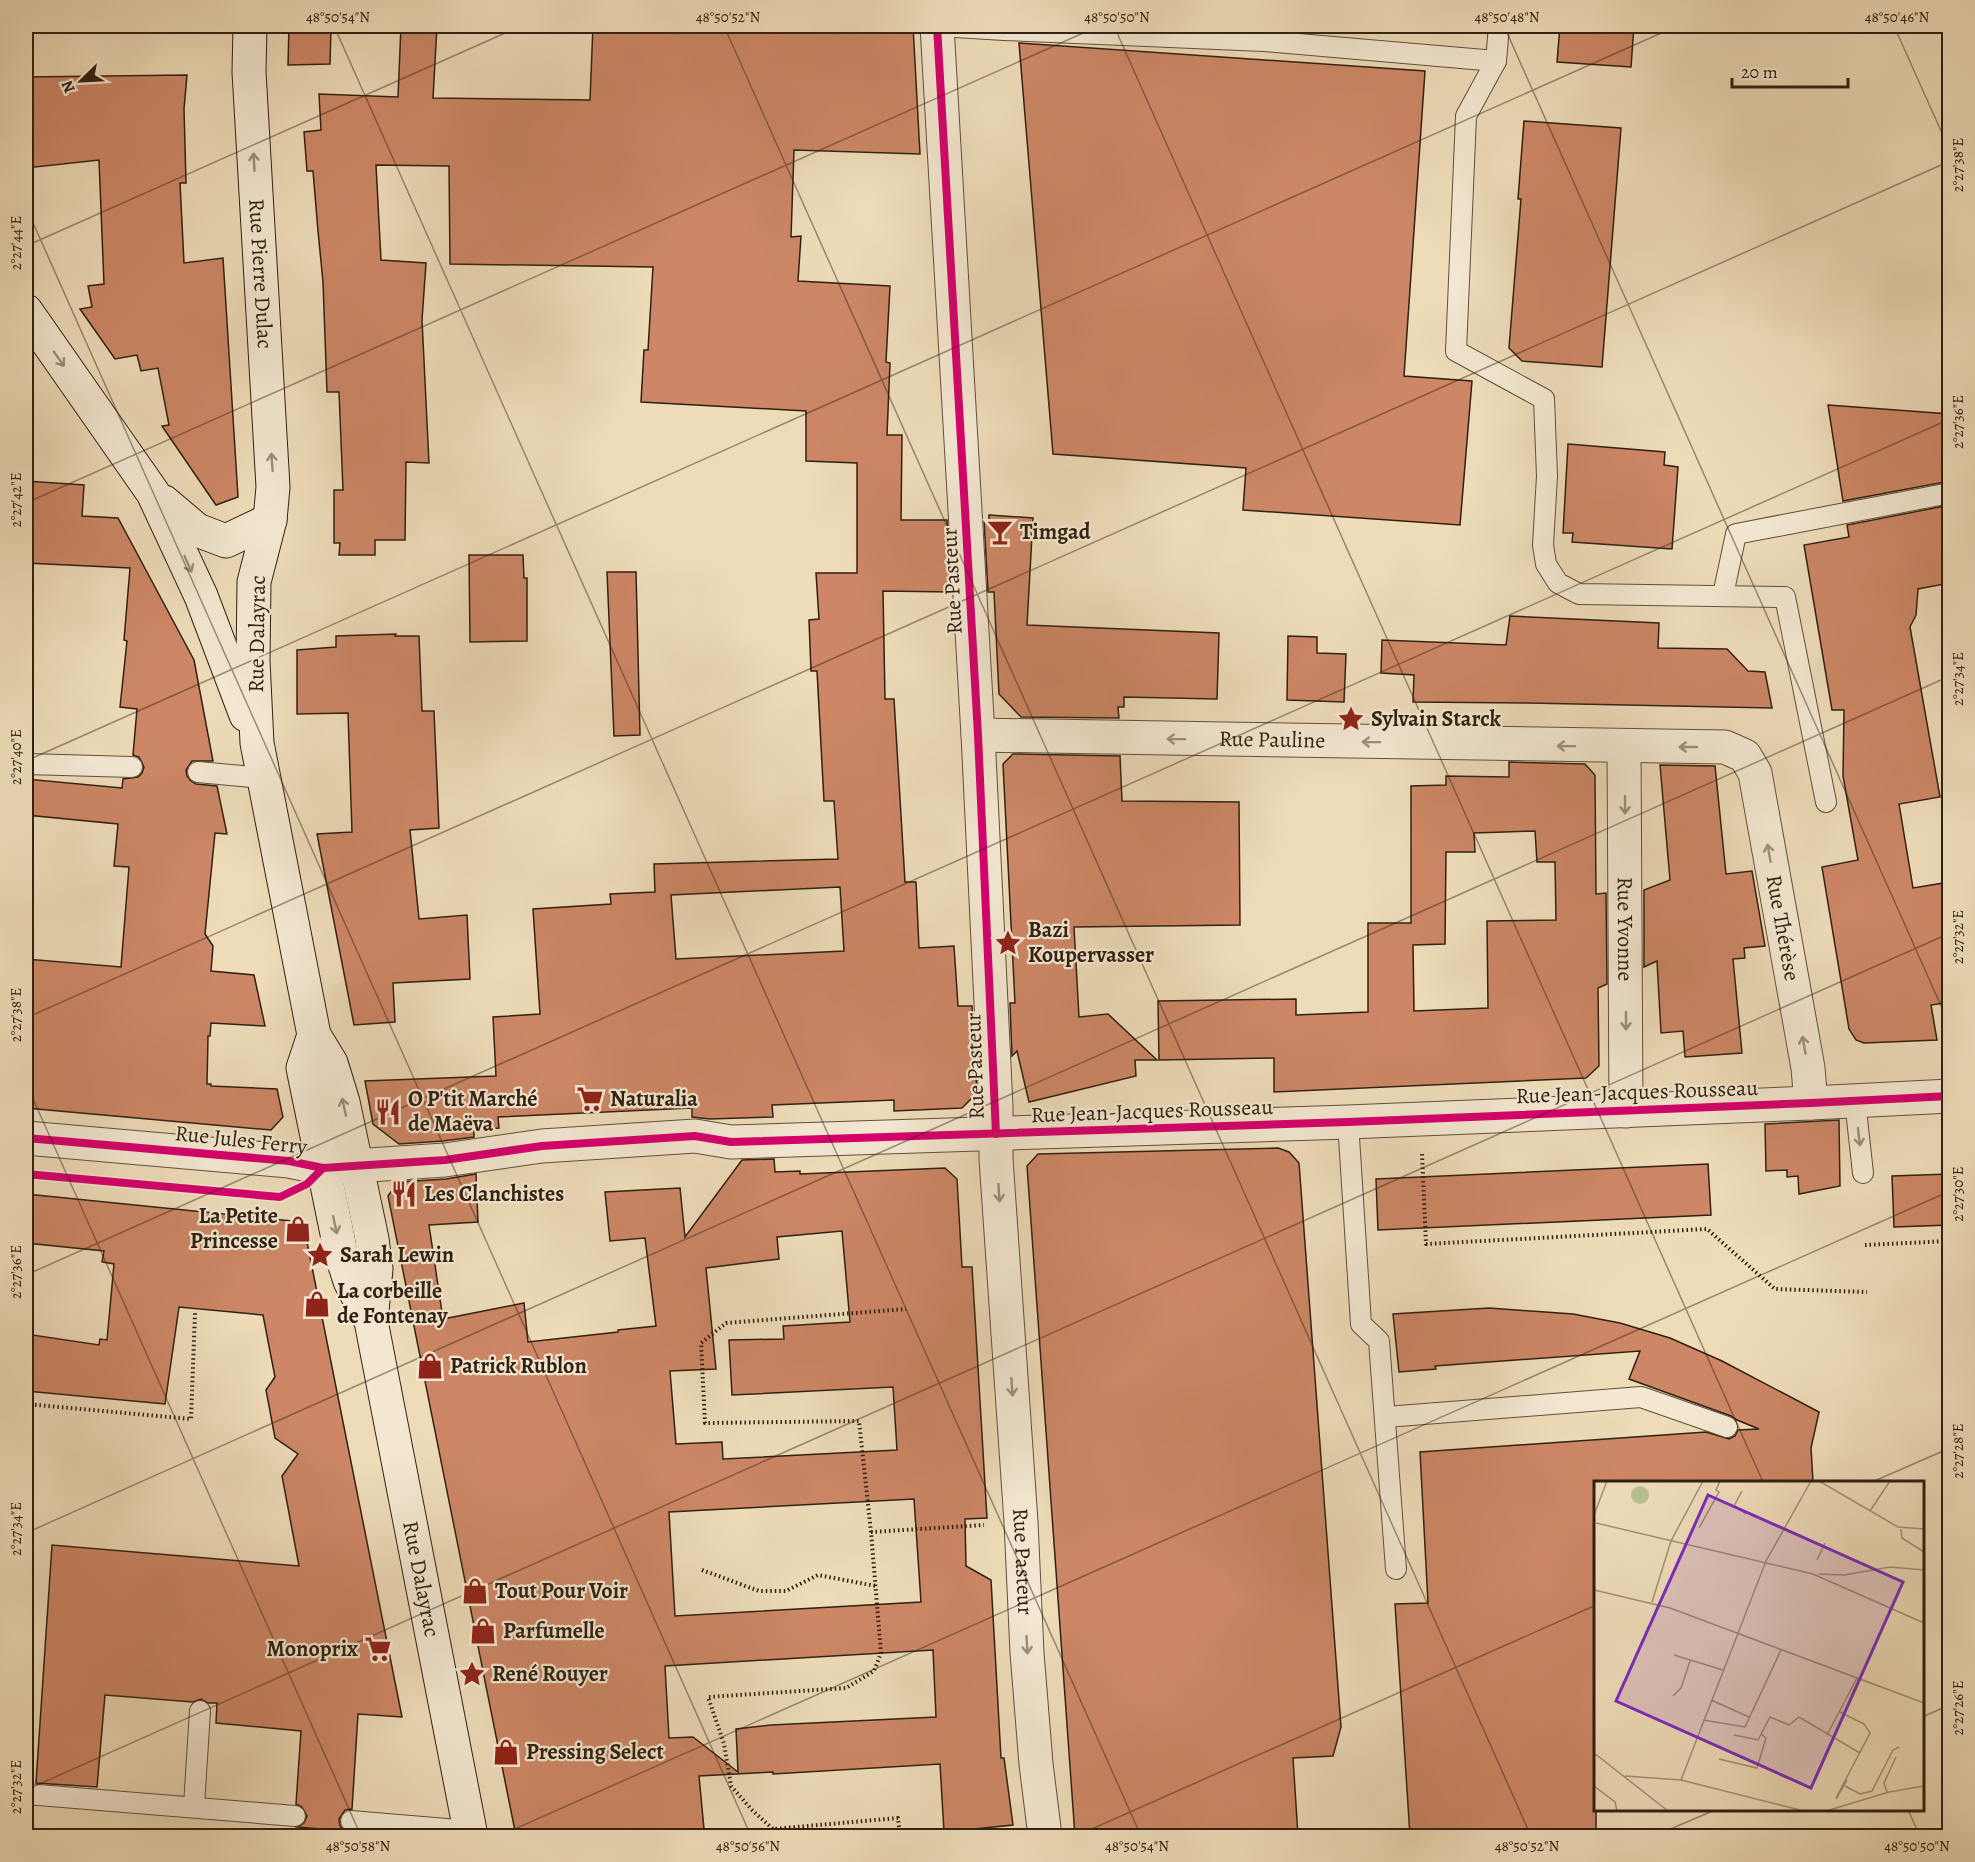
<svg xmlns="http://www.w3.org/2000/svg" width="1975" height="1862" font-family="Alegreya,serif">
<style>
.building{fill:#cd8766;stroke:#302011;stroke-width:1.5;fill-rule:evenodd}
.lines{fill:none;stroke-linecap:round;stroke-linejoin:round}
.lane-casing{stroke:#604f3b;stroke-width:22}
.street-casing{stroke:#604f3b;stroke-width:35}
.secondary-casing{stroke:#302011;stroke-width:35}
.path{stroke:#302011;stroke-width:4;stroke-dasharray:1.5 3;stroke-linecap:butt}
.lane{stroke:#f4e8d2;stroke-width:20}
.street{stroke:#f4e8d2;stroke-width:33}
.secondary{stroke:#f4e8d2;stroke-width:33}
.cycleway-casing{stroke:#f4e8d2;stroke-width:11}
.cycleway{stroke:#d6006c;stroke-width:8}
.oneway{stroke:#9c8e7b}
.ticks{fill:none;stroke:#302011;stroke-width:1.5;stroke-opacity:0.45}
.labels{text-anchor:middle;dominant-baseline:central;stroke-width:4.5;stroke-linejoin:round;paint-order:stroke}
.street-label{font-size:22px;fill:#302011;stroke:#f4e8d2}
.poi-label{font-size:22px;font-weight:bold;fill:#302011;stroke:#f4e8d2;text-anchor:start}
.inset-road{fill:none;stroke:#a29176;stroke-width:1.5}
.view{fill:#7b2cbf;fill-opacity:0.15;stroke:#7b2cbf;stroke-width:3}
.inset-edge{fill:none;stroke:#302011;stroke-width:3}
.neatline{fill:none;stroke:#302011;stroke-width:2}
.ticks-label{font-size:15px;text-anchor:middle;fill:#302011}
</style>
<rect width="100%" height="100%" fill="#eedcb9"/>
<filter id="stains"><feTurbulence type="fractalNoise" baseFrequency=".00333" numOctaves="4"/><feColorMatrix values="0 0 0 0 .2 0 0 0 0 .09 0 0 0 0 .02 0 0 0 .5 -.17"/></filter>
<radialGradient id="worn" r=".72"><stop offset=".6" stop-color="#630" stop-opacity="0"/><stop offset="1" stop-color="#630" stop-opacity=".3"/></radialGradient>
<g class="building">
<path d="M289,26H331L330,64L288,65Z"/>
<path d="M401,26H437L433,98L590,100L593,26H913L920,154L794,150L791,237L801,236L798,281L890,286L886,362L890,363L887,435H902L901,520H947L951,592L883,591L885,699H894L905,882H916L919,948L954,946L958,1006H972L977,1093L962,1108L894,1111V1100L772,1105L773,1117L710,1119L692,1117V1108L498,1117L499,1128L474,1130V1137L443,1141L399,1144L373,1124L365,1081L496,1076L493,1017L540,1014L533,909L611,904L610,894L655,892L654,864L838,859L834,801H824L817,671H811L809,620L819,619L816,573H857V463L806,461V411L641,402L644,350H648L653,267L450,264L449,166L376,165L381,260L426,263L422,320L429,463L406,462L405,540H375V555H339L340,543H334V490H343L339,392H327L323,282L318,231L313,171H307L304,132L321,130L319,94L398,97ZM840,887L844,951L676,959L671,895Z"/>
<path d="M1560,26H1634L1631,67L1557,62Z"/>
<path d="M1019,43L1425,71L1404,376L1472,381L1460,525L1243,510L1246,468L1053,454Z"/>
<path d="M187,75L184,109L186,183H180L184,263L223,258L238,497L216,505L162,426L169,425L158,368L141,371L137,355L115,359L80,309L92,307L88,286L104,284L99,160L26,168V77Z"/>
<path d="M1524,121L1621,128L1602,367L1522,361L1509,348L1521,199H1518Z"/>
<path d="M1828,405L1950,414V481L1843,501Z"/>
<path d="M1568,444L1665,452L1664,465L1678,467L1672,549L1572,542L1573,533H1563Z"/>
<path d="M26,481L84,485L82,516L118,518L194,660L213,761H192L186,770L187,776L191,781L196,784L217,786L227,834L215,833L205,934L213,946L211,971L254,975L265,1026L211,1023L210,1036H208L207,1084H211V1086L277,1089L283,1117L271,1130L26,1108V959L121,967L129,867L114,866L118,824L26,815V779L122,788L123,779L138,777L142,773L144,767L139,757L133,755L137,709L120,707L127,641L124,640L130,568L26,563Z"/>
<path d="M1950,505V583L1918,589L1916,615L1910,627L1940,797L1899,804L1913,888L1950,882V1002L1931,1005L1937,1040L1864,1043L1856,1040L1849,1029L1822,867L1858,860L1843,776L1844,710H1832L1804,545L1849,537L1847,525Z"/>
<path d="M989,515L1033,518L1027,625L1219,633L1217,699L1124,697V707H1118L1119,718L1021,717L999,694L994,592H988L984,520H989Z"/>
<path d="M469,555H523L524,578H527V641L470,642Z"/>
<path d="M607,572H636L640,735L614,736Z"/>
<path d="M1510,616L1659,623L1658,648L1727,649L1748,671L1765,672L1772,708L1528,703L1413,702L1414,675L1381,673L1382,640L1506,645Z"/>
<path d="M396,634L395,636H419L422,711H434L439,828L410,830L419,919L467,915L470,979L393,983L395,1022L354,1025L317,834L352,832L348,713L297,714V650L336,647V636Z"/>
<path d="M1288,636L1317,637V653L1346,654L1344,702L1287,700Z"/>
<path d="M1013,754L1120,756L1122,801L1239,802L1240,925L1074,927L1079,1017L1108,1014L1157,1060H1135L1136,1076L1029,1102L1017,1051L1012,1056L1010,1003H1015L1003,764Z"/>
<path d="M1509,762L1585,764L1595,775L1596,894L1606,893L1607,984L1598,988L1599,1066L1586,1078L1274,1092V1058L1159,1060L1158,1001L1296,999V1015L1368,1012V923H1411V786L1446,785V776L1509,777ZM1535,831L1537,862H1555L1556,920L1487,921L1488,1008L1414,1011L1413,945L1445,944L1446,852H1475L1474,833Z"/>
<path d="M1660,765L1715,766L1726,874L1752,871L1765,946L1744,948L1745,958L1733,959L1742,1053L1685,1057L1683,1031L1661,1033L1657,961L1644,967V890L1670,880Z"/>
<path d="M1839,1120L1840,1186L1799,1194L1798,1176L1787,1177V1170L1766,1171L1765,1124Z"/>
<path d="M1278,1148L1289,1152L1299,1163L1341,1727L1333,1756L1293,1758L1298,1836H1075L1027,1166L1038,1154Z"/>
<path d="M774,1159L775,1172L800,1171V1174L945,1168L957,1179L962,1267H972L987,1518L965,1519L966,1566L991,1580L1001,1758H1004L1013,1825L944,1832L940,1764L773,1774V1772L699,1776L704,1829L699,1830L700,1836H516L388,1196L398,1182L446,1179L476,1174L478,1222L429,1225L443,1319L524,1303L528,1342L618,1332V1330L656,1326L645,1238L610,1241L605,1192L680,1188L685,1237L742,1160ZM842,1231L850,1322L783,1326L784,1339L729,1340L732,1395L893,1387L897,1450L723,1459L722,1442L676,1444L670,1371L716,1369L706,1268L779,1259L777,1237ZM914,1499L921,1602L675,1616L669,1512ZM933,1650L936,1717L771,1725L736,1729L738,1772L693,1737L669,1738L665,1666Z"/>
<path d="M1708,1164L1711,1215L1378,1230L1376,1179Z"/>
<path d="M1950,1174V1225L1894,1227L1892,1176Z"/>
<path d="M26,1194L292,1221L305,1232L402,1717L358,1714L352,1809L345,1810L339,1819L340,1826L344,1831L297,1827L304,1823L307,1816L302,1807L296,1804L301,1731L216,1723L217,1703H208L201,1699L193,1702L105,1695L97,1787L36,1783L52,1545L299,1566L282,1476L298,1454L275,1438L266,1390L275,1377L263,1315L179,1307L165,1404L26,1391V1334L99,1345L100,1339L107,1340L114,1264L102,1262L104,1251L26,1243Z"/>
<path d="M1489,1308L1573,1314L1620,1323L1670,1338L1722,1361L1819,1412L1811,1448L1813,1482H1596V1836H1410L1395,1604L1428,1603L1420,1452L1706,1432L1729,1439L1735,1436L1738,1430L1759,1429L1737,1420L1731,1416L1629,1379L1640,1351L1435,1366L1436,1369L1399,1372L1393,1314Z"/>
</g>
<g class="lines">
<g class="lane-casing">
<g id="lane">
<path d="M939,26L1004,30L1264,41L1496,61"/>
<path d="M1499,26L1496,61L1466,116L1456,351L1544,399L1547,476L1543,545L1546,564L1558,583L1579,594L1785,597L1826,802"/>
<path d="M1723,595L1736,534L1950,493"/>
<path d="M26,764L132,767"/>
<path d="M198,772L263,778"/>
<path d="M1855,1101L1863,1173"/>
<path d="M1348,1122L1361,1324L1379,1341L1396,1569"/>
<path d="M1386,1417L1641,1397L1727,1427"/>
<path d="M26,1794L295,1816"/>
<path d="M194,1806L200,1711"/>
<path d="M351,1821L470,1831"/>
</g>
</g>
<g class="street-casing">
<g id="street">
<path id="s1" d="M937,26L978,735L996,1106V1159L1021,1522L1027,1653L1036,1764L1045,1836"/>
<path id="s2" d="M978,735L1725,747L1745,756L1755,773L1808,1068L1811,1103"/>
<path id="s3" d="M1624,747L1626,1111"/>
<path d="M26,1138L289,1161L323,1168L445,1160L542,1146L695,1136L731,1142L1348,1122L1811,1103L1950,1096"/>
</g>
</g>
<g class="secondary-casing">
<g id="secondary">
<path id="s4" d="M250,26L249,72L273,487L270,520L254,582L253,661L257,743L314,1035L331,1063L343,1102L372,1239L376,1269L371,1321"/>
<path d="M26,311L153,493L201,596L246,715"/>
<path d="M164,502L197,530L226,541L270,520"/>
<path id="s5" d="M314,1035L303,1068L341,1253L350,1281L371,1321L471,1836"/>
</g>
</g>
<g class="path">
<path d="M1422,1154L1426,1244L1707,1229L1775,1289L1867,1292"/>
<path d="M1865,1245L1950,1241"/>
<path d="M26,1404L191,1419L195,1313"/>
<path d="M871,1532L984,1525"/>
<path d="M702,1570L759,1591H786L818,1575L876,1586"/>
<path d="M900,1836L898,1818L773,1829L752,1810L731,1786L724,1744L708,1697L846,1688L874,1671L881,1653L871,1532L859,1421L705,1423L701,1343L726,1323L906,1309"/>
</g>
<use href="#lane" class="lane"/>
<use href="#street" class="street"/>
<use href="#secondary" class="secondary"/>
<g class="cycleway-casing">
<g id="cycleway">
<path d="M937,26L978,735L996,1134"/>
<path d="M26,1138L289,1161L323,1168L445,1160L542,1146L695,1136L731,1142L1348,1122L1811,1103L1950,1096"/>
<path d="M26,1174L280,1197L307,1184L323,1168"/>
</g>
</g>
<use href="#cycleway" class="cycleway"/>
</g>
<defs><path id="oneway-shaft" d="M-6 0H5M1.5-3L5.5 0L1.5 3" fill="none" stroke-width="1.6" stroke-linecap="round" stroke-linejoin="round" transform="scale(1.5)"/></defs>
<g class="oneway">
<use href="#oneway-shaft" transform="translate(254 162) rotate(-93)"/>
<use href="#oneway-shaft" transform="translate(59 359) rotate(55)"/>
<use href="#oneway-shaft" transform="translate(272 462) rotate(-94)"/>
<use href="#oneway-shaft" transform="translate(188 564) rotate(66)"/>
<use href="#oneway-shaft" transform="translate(1176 739) rotate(-179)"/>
<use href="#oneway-shaft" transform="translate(1371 742) rotate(-179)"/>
<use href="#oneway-shaft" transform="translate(1566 746) rotate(-179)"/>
<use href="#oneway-shaft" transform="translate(1688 747) rotate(-180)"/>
<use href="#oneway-shaft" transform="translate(1625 805) rotate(90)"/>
<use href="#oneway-shaft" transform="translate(1769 853) rotate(-100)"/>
<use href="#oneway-shaft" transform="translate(1626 1021) rotate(90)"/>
<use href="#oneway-shaft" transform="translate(1804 1045) rotate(-100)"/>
<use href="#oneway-shaft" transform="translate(344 1107) rotate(-103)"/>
<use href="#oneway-shaft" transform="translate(1859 1137) rotate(83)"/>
<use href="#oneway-shaft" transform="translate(999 1193) rotate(86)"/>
<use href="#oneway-shaft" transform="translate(335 1225) rotate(78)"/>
<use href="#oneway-shaft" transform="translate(1012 1387) rotate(86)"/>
<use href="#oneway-shaft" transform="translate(1027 1645) rotate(87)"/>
</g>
<path class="ticks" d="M334,26L1141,1836M724,26L1531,1836M1114,26L1763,1482M1504,26L1950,1026M1894,26L1950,151M26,207L751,1836M26,246L521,26M26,503L1099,26M26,761L1677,26M26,1018L1950,161M26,1083L361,1836M26,1275L1950,419M1872,1482L1950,1448M26,1533L1950,676M1922,1717L1950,1705M26,1790L1950,933M1908,1810L1920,1836M499,1836L1950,1191M1076,1836L1596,1605M1654,1836L1715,1810"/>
<defs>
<g id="bar-bare" transform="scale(2.07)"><path d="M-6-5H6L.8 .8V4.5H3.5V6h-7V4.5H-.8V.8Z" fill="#8f2418" stroke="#f4e8d2" stroke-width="2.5" paint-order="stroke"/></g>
<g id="sight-bare" transform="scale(2.07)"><path d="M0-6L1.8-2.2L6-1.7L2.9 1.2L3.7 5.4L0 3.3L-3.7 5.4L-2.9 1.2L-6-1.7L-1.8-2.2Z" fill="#8f2418" stroke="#f4e8d2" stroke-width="2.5" paint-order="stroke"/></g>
<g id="supermarket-bare" transform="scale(2.07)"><path d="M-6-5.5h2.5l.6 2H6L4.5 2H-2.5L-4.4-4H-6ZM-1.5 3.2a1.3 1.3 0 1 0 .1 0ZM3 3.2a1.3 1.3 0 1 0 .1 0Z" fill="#8f2418" stroke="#f4e8d2" stroke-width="2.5" paint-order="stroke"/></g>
<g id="restaurant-bare" transform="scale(2.07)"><path d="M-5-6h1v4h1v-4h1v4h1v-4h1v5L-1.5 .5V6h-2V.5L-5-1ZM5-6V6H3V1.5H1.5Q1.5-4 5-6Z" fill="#8f2418" stroke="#f4e8d2" stroke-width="2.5" paint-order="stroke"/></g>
<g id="shop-bare" transform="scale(2.07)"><path d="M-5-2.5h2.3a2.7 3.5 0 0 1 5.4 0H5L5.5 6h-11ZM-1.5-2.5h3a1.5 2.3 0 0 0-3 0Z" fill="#8f2418" stroke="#f4e8d2" stroke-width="2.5" paint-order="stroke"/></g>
</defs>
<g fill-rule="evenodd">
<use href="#bar-bare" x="1000" y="532"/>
<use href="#sight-bare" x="1351" y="719"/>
<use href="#sight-bare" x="1008" y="943"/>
<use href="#supermarket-bare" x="590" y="1099"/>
<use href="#restaurant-bare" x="388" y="1112"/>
<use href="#restaurant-bare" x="404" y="1194"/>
<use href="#shop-bare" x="298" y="1229"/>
<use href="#sight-bare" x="320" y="1255"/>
<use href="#shop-bare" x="317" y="1304"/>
<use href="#shop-bare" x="430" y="1366"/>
<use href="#shop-bare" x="475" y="1591"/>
<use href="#shop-bare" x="483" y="1631"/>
<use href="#supermarket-bare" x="378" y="1649"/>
<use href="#sight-bare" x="472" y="1674"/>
<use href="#shop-bare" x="506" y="1752"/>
</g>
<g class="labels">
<g class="street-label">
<text stroke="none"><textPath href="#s4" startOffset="248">Rue Pierre Dulac</textPath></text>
<text transform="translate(952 581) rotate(-93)">Rue Pasteur</text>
<text transform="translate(257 634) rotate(-89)">Rue Dalayrac</text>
<text stroke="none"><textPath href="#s2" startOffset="294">Rue Pauline</textPath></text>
<text stroke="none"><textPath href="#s2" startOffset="946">Rue Thérèse</textPath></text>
<text stroke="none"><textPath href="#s3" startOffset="182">Rue Yvonne</textPath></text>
<text transform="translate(975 1066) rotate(-92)">Rue Pasteur</text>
<text transform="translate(1637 1092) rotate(-2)">Rue Jean-Jacques Rousseau</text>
<text transform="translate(1152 1111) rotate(-2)">Rue Jean-Jacques Rousseau</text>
<text transform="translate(241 1140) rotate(6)">Rue Jules Ferry</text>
<text stroke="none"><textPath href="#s1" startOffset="1538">Rue Pasteur</textPath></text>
<text stroke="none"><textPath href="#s5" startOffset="561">Rue Dalayrac</textPath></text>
</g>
<g class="poi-label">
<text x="1020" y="532">Timgad</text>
<text x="1371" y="719">Sylvain Starck</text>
<text x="1028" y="930">Bazi<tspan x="1028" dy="25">Koupervasser</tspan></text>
<text x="408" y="1099">O P'tit Marché<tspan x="408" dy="25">de Maëva</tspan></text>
<text x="610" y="1099">Naturalia</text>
<text x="424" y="1194">Les Clanchistes</text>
<text x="278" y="1216" text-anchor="end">La Petite<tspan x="278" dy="25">Princesse</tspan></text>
<text x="340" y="1255">Sarah Lewin</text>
<text x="337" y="1291">La corbeille<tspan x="337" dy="25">de Fontenay</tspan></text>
<text x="450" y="1366">Patrick Rublon</text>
<text x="495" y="1591">Tout Pour Voir</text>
<text x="503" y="1631">Parfumelle</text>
<text x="358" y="1649" text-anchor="end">Monoprix</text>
<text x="492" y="1674">René Rouyer</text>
<text x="526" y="1752">Pressing Select</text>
</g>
</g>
<g transform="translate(1594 1481)">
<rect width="330" height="330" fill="#eedcb9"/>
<path d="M37 14a9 9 0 1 1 18 0a9 9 0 1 1-18 0Z" fill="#b8c08f"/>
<path class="inset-road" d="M225,0L304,46L330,48M148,10L140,25L152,33M276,30L296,0M0,34L13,0M2,42L219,93L330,142M105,47L125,11L122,9L126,0M307,48L308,57L330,71M223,79L231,62M225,93L250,94L296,86L330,89M0,109L76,127L330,222M58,121L77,60L109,0M80,174L129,189M79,215L87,207L96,180M117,219L155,236M109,239L151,246L187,169M140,254L164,259L176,236L195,244L205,236L266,272M233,254L263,197M0,272L74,330M125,278L163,287L172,257L167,253M31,295L87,299L210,330M87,299L172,80L217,0M0,305L21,321L23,330M251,305L266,313L278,310L299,269L305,266M293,311L290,302L302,276M242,317L276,252L270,243L246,231M242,318L253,299M232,330L295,311L330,305"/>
<path class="view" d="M114,14L309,101L217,307L22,220Z"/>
<rect width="330" height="330" class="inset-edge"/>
</g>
<rect width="1975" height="1862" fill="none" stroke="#eedcb9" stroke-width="66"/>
<g transform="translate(81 81) rotate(246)" stroke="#f4e8d2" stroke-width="4.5" paint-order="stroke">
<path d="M0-4.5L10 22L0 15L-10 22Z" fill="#302011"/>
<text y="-9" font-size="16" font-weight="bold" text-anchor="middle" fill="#302011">N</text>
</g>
<path d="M1732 78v9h116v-9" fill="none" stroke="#302011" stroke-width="3"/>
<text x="1741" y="78" font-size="18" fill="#302011" stroke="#f4e8d2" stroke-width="4.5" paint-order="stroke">20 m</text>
<rect x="33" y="33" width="1909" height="1796" class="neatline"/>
<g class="ticks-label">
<text x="338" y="22">48°50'54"N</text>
<text x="728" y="22">48°50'52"N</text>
<text x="1117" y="22">48°50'50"N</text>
<text x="1507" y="22">48°50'48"N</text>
<text x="1897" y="22">48°50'46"N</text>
<text transform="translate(1958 165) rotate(-90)" y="5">2°27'38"E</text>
<text transform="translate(16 243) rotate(-90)" y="5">2°27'44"E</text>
<text transform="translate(1958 422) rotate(-90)" y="5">2°27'36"E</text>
<text transform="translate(16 500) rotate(-90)" y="5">2°27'42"E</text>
<text transform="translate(1958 679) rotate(-90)" y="5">2°27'34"E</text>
<text transform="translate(16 757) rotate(-90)" y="5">2°27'40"E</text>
<text transform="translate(1958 937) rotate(-90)" y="5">2°27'32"E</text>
<text transform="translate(16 1015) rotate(-90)" y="5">2°27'38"E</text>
<text transform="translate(1958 1194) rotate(-90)" y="5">2°27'30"E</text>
<text transform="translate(16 1272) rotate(-90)" y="5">2°27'36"E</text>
<text transform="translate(1958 1451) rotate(-90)" y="5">2°27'28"E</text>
<text transform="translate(16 1529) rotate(-90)" y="5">2°27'34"E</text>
<text transform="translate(1958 1708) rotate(-90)" y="5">2°27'26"E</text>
<text transform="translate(16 1787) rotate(-90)" y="5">2°27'32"E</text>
<text x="358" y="1851">48°50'58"N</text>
<text x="748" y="1851">48°50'56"N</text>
<text x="1137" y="1851">48°50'54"N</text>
<text x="1527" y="1851">48°50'52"N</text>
<text x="1917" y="1851">48°50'50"N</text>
</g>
<rect width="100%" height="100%" filter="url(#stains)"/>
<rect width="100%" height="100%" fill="url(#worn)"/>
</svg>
